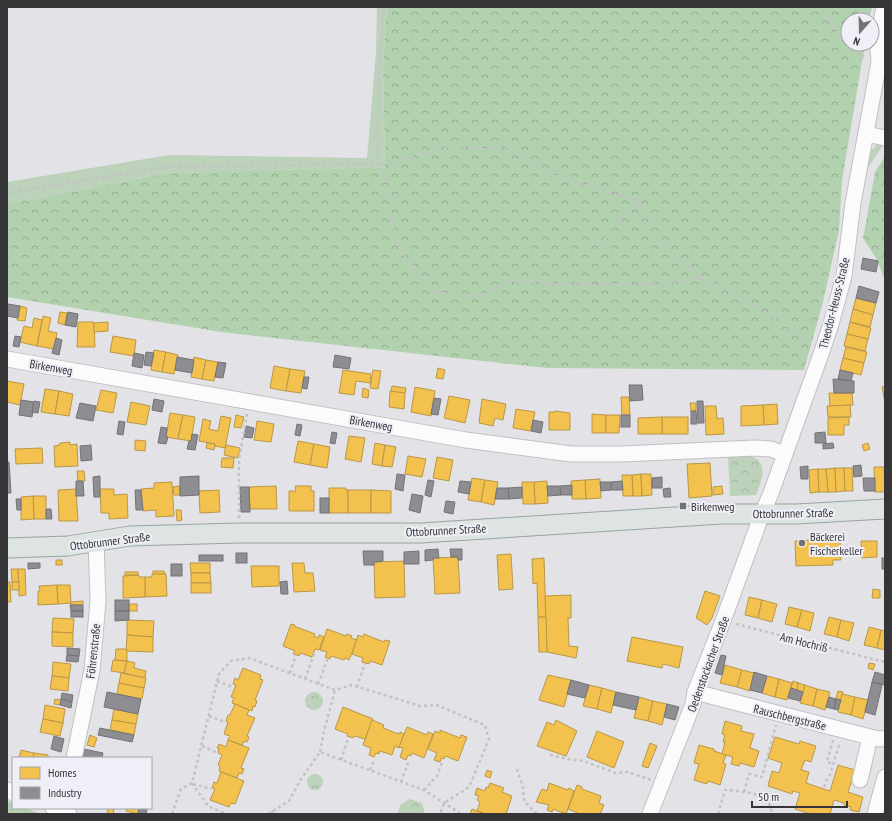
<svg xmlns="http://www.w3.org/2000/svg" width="892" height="821" font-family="'PT Sans Narrow',sans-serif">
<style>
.grass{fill:#bcd2ba}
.forest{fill:url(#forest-crowns)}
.park{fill:url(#park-crowns)}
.homes{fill:#f2c14e;stroke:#b99747}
.industry{fill:#8d8d92;stroke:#737377}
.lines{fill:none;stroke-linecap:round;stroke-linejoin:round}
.minor-casing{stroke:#c0c0c3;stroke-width:17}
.major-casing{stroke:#98a4a0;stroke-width:21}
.path{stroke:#c3c3c5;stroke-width:2.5;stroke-dasharray:3 3;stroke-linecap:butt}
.minor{stroke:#fbfbfb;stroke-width:15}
.major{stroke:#dde4e1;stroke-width:19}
.poi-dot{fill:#727275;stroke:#eeeff7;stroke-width:1.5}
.labels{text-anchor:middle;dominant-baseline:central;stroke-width:4;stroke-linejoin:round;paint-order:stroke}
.street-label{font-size:12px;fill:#353538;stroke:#eeeff7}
.poi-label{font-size:12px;fill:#353538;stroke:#eeeff7;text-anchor:start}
</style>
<defs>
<pattern id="forest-crowns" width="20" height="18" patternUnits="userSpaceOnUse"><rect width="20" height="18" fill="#b2d2af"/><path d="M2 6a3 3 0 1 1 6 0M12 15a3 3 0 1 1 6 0" fill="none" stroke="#92ab8f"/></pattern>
<pattern id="park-crowns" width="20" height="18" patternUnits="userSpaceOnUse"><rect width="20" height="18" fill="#bcd2ba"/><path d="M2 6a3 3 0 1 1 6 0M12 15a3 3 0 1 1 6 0" fill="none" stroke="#a2b5a1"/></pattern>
</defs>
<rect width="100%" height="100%" fill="#e3e3e7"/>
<g class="grass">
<path d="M377,7H387L383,67L385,169L169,173L7,204V182L169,155L367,158L376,52Z"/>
<path d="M877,145H883L866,171C868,161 868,151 877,145Z"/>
</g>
<g class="forest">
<path d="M387,7H872L869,20H848V44H865L842,180L839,230L823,302L804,370L546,368L221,332L7,297V204L169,173L385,168L383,67Z"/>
<path d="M885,156V280L876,258L863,238L875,172Z"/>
<path d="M7,801L13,803V808H25L41,814H7Z"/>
</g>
<g class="park">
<path d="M728,456C735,456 744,454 750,456C770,461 761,483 756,495L730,496Z"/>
<circle cx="314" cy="701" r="9"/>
<circle cx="315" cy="782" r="8"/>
<path d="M410,799L422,803L425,814H397L401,804Z"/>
</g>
<g class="homes">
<path d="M856,298L876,303L873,315L853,309Z"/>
<path d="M20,306L27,308L25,321L17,320Z"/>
<path d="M853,309L873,315L870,327L850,322Z"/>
<path d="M60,312L67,313L65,325L58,323Z"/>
<path d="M43,316L51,318L48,331L57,333L54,349L37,346Z"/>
<path d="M34,318L42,320L37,346L20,342L24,326L32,328Z"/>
<path d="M78,322H94L95,347H77Z"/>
<path d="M108,322V331L94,332V323Z"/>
<path d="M850,322L871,328L868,339L847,334Z"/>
<path d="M847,334L868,339L865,351L844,346Z"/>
<path d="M113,336L136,340L134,356L110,352Z"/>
<path d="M846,347L867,352L864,363L843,358Z"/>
<path d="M154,350L166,352L162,372L151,370Z"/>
<path d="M166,352L178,355L174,374L162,372Z"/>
<path d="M194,357L206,360L202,379L191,377Z"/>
<path d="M843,358L864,363L861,375L840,370Z"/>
<path d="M206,360L218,362L214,381L202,379Z"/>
<path d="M274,366L290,369L286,391L270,388Z"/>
<path d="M438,368L445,370L443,379L436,378Z"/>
<path d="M290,369L305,371L301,393L286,391Z"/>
<path d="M343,370L371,374L370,383L356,381L354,395L339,393Z"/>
<path d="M373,370L381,371L378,389L370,388Z"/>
<path d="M7,381L24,384L20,405L7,402Z"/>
<path d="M392,386L406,388L405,393L391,392Z"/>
<path d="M885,386V403L882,387Z"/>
<path d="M415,387L435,391L431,416L411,412Z"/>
<path d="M363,388L369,390L368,398L362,397Z"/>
<path d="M45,389L59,391L55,414L41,412Z"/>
<path d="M101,390L117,393L113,413L96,410Z"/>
<path d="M59,391L73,394L69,416L55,414Z"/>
<path d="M390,391L405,393L404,409L389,407Z"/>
<path d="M829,393H852L853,405L830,406Z"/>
<path d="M449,396L470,400L465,423L444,418Z"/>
<path d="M621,397H629L630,415H622Z"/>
<path d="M482,399L506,404L503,420L495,418L493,426L479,423Z"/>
<path d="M131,402L150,406L146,425L127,422Z"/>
<path d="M690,403H696V411H691Z"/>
<path d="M777,404L778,424L764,425L763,405Z"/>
<path d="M763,405L764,425L741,426V406Z"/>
<path d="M850,405L851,417H828L827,406Z"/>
<path d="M705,406H716L717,419L723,418L724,434L706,435Z"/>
<path d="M516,409L535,412L531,431L513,428Z"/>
<path d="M555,411L570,413V430H549V412H555Z"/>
<path d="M170,413L183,415L178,439L166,437Z"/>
<path d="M592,414L606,415V433H592Z"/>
<path d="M183,415L195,417L191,441L178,439Z"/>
<path d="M236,415L244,417L241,428L234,427Z"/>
<path d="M606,415H620L619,433H606Z"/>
<path d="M221,416L231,418L225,448L215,446V444L199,441L203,419L211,421L209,429L218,431Z"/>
<rect x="662" y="417" width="26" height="17"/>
<path d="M662,417V434H638V418Z"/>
<path d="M849,417V425H844V435H828V418Z"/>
<path d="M257,421L274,424L271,442L254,440Z"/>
<path d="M349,436L365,438L361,462L345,459Z"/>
<path d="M135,440L146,441L145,451L135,450Z"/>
<path d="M298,441L314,444L310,465L294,462Z"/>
<path d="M70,442V445L77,444L78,466L55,467L54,446L60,445V443Z"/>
<path d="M207,443L215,444L214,450L206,448Z"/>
<path d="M375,443L385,445L382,466L372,464Z"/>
<path d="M868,443L870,449L864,451L862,445Z"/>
<path d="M314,444L330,447L327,468L310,465Z"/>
<path d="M226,445L240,448L238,458L224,455Z"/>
<path d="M385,445L396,447L392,467L382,466Z"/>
<path d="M42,448L43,463L16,464L15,449Z"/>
<path d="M408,456L426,459L422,477L405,474Z"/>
<path d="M437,457L453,460L449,481L433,478Z"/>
<path d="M222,458H234L233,468L221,467Z"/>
<path d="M710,463L712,496L689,498L687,464Z"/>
<path d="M874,467H884L885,492H875Z"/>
<path d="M835,468L836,492H828L826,469Z"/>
<path d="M835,468H844L845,491L836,492Z"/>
<path d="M844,468H852L853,491H845Z"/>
<path d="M818,469L819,492L810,493L809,470Z"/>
<path d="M818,469H826L828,492H819Z"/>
<path d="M77,471H84L85,481H78Z"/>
<path d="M641,474L642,496H633L632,475Z"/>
<path d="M641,474H651L652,495L642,496Z"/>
<path d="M622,475H632L633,496H623Z"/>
<path d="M472,478L485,480L481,502L468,500Z"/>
<path d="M600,479L601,498L586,499L585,480Z"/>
<path d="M485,480L498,482L494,505L481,502Z"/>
<path d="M585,480L586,499H572L571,481Z"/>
<path d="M547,481L548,503L535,504L534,482Z"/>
<path d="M172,482L174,516L156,517V510L143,511L141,489L154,488V483Z"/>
<path d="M522,482H534L535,504H523Z"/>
<path d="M179,486L180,495H174L173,487Z"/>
<path d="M276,486L277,509H250L249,487Z"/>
<path d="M295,486H311V491H314V511H289V491H296Z"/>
<path d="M722,486L723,494L713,495V487Z"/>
<path d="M329,488H346V490H348V513H329Z"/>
<path d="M76,489L78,521H59L58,490Z"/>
<path d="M100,489H114V495L127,494L128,518L109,519V513H101Z"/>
<path d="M219,490L220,512L200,513L199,491Z"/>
<rect x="348" y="490" width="23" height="23"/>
<path d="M371,490L391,491V513H371Z"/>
<path d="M33,496H46V519H34Z"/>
<path d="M33,496L34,519L21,520V497Z"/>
<path d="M176,510H181L182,520L177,521Z"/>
<path d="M840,538L841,560H833V565L796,566L795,541Z"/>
<path d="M861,541H877V557L862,558Z"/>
<path d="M511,554L513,589L499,590L497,555Z"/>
<path d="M458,557L460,593L435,594L433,558Z"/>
<path d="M544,558L546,617H538L537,583L533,584L532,559Z"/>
<rect x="56" y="560" width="6" height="5"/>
<path d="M404,561L405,597L375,598L374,562Z"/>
<path d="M190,563H210V573H191Z"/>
<path d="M292,563H304L305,573H313L315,591L294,592Z"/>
<path d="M251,566H279V586L252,587Z"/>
<path d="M11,569H18L19,582H12Z"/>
<path d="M18,569H25L26,595L19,596Z"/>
<path d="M153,571H164L165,574H153Z"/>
<rect x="125" y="572" width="13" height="3"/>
<path d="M191,573H210L211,583H191Z"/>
<path d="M152,574H166L167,596L145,597V577H152Z"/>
<path d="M139,575V577H145V597L123,598V576Z"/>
<path d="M7,582H10L11,602H7Z"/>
<rect x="12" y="582" width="7" height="8"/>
<rect x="191" y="583" width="20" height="10"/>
<path d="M57,585L58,604L38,605V591H40L39,586Z"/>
<path d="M57,585H70L71,603L58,604Z"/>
<path d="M873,589L880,590V598H872Z"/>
<path d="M705,591L720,596L712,618L707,625L696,618Z"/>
<path d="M571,595V618H568L569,646L578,647L576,658L547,652L545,596Z"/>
<path d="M749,597L762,600L758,618L745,615Z"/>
<path d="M762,600L777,604L772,622L758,618Z"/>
<path d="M83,601V605H71V602Z"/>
<rect x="129" y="604" width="8" height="7"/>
<path d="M789,607L802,610L797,627L785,624Z"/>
<path d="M802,610L814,613L810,631L797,627Z"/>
<path d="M538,617H546L547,652H539Z"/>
<path d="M829,617L841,620L837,637L824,634Z"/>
<path d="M53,618L74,619L73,633L52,632Z"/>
<path d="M127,620L154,621L153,637L127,635Z"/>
<path d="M841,620L854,623L849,641L837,637Z"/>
<path d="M291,624L295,625L294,626L315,634L314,636L318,638L319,635L324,637L319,650L315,649L312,657L300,653L299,656L293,654L295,651L283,646Z"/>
<path d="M869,627L881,630L877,648L864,645Z"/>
<path d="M327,629L346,636L347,634L352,636L351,638L357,640L349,660L345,658L344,660L331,656L330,659L325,657L327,652L320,650Z"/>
<path d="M881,630L885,631V650L877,648Z"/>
<path d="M52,632L73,633V647L52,646Z"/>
<path d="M364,634L384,642L385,640L390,641L382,665L370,661L369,664L362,662L363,658L352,654L358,635L363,637Z"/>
<path d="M127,635L153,637V652L126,651Z"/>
<path d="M632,637L683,647L679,668L663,664L662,668L627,661Z"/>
<path d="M116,649H126L127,651V661L115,660Z"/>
<path d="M113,660L127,661L124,673L111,671Z"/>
<path d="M127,661L135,663L134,668L146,671L145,678L124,673Z"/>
<path d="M53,662L71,664L69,678L52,676Z"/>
<path d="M869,663L875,664L873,670L868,668Z"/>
<path d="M725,665L742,670L737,687L720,683Z"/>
<path d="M243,668L261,675L260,679L263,680L255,700L257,701L255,707L253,706L252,711L232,703L234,698L231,697L236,685L233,684L235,678L238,680Z"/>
<path d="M742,670L754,673L750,691L737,687Z"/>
<path d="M121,673L146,678L144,688L119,683Z"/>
<path d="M548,675L571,680L564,707L539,700Z"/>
<path d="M52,676L69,678L68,691L50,689Z"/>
<path d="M767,676L779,679L775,697L762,693Z"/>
<path d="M779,679L792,683L787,700L775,697Z"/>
<path d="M793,681L799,683L797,690L791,688Z"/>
<path d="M119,683L144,688L142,699L117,694Z"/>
<path d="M798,683L805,685L803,692L797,690Z"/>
<path d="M589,685L602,688L597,709L583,706Z"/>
<path d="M805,685L817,689L813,706L800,703Z"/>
<path d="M602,688L616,692L611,713L597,709Z"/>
<path d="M817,689L830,692L825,710L813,706Z"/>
<path d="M838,691L843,692L841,700L836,699Z"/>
<path d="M842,694L855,697L851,715L838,712Z"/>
<path d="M639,697L653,701L648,721L634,718Z"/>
<path d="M855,697L868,700L863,719L851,715Z"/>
<path d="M55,699L61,700L60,705L54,704Z"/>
<path d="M653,701L667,704L662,725L648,721Z"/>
<path d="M235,704L249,710L247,715L255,718L247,736L249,737L247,742L244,741L242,745L228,740L230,736L224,734L228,722L226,721L228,715H230Z"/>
<path d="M45,705L65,709L63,723L43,719Z"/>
<path d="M343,707L373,719L365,739L354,736L353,738L347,736L348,734L335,729Z"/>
<path d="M114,709L138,714L136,724L112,720Z"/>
<path d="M43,719L63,723L60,736L40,732Z"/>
<path d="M112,720L136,724L134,735L110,730Z"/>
<path d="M372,720L384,725L383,728L399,734L400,732L404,734L399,748L395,746L392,755L380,751L379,754L376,753L374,757L369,755L371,748L363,745Z"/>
<path d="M556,720L577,731L566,756L537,746L547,722L554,725Z"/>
<path d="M725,721L742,726L741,731L754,734L750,748L759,751L754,767L740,763L739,766L731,764L733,757L722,754L725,742H723L725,735L722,734Z"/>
<path d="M407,727L427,735L428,732L433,734L424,758L412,753L411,756L408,755L406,760L400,757L403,748L399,747Z"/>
<path d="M440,730L460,738L461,735L467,737L458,761L445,756L444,759L441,758L440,762L434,760L437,753L428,749L435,731L440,733Z"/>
<path d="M597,731L624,742L614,768L587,757Z"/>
<path d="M90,735L97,738L94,747L87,745Z"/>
<path d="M775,737L799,744L800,741L816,746L811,762L805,760L801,770L809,772L806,783L830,791L838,765L855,770L848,792L863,797L859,812L850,810L851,807L844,805V803L834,800L830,814H811L795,809L800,793L793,791L792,794L768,786L772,771L779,773L782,763L768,758Z"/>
<path d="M228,740L249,748L241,768L244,769L242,774L239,773L237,778L219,771L220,766L218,765L222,755L218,753L219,749L217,748L219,744L226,747Z"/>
<path d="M650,743L657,746L648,768L642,766Z"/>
<path d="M699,745L714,749V751L726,755L723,763L726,764L720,785L708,781L707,784L694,780L699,764L694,763Z"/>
<path d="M21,750L34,753L33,758H19Z"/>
<path d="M34,753L48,755V758H33Z"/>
<path d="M487,770L492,772L490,778L485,776Z"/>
<path d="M221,772L244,781L235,804L231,803L229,807L210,800L215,789L212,788L214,782L217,783Z"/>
<path d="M490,783L504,788L502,792L512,796L506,814H485L477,811L480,802L477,800L479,796L475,795L477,788L485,791L486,787L488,788Z"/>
<path d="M549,783L568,790L569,788L574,791L566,814L553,809L552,812L547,810L549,805L536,802L542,789L547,791Z"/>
<path d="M577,785L582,787V789L601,796L599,803L604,805L600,814H580L568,809Z"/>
<path d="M108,808H114L113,814H107Z"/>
<path d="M127,808H139L138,814L126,811Z"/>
<path d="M472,809L477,811L485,814H470Z"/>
</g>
<g class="industry">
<path d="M863,258L878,261L876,272L861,269Z"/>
<path d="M859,286L879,292L876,303L856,298Z"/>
<path d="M8,304L20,306L18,318L7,316Z"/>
<path d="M68,312L78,314L76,327L65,325Z"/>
<path d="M15,336L21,337L19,347L13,346Z"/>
<path d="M56,338L62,340L59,355L52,353Z"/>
<path d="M146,352L154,353L151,366L144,365Z"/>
<path d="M134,353L144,355L142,368L132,366Z"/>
<path d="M335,355L351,358L349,369L333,367Z"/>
<path d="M177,357L194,360L192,373L175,370Z"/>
<path d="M218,362L226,363L223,378L215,377Z"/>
<path d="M840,370L853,373L851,381L838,379Z"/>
<path d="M304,377H309L307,389L302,388Z"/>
<path d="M833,379L854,381V393H834Z"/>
<path d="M629,385H642L643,400L630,401Z"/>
<path d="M434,398L441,399L438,415L431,414Z"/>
<path d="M154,399L164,401L162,412L152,410Z"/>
<path d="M21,400L34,402L32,417L19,415Z"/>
<path d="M34,401L40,402L38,413L32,412Z"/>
<path d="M697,401H703L704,423H698Z"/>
<path d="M80,403L96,406L93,421L76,418Z"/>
<path d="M691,411H696L697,424H691Z"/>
<rect x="621" y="415" width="9" height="12"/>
<path d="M533,420L543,422L541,433L531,431Z"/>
<path d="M119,421L125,422L123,435L117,434Z"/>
<path d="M297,424L302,425L300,436L295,435Z"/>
<path d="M246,426L254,428L252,438L244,437Z"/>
<path d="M161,427L167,428L166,437H168L166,444L158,443Z"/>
<path d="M332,432L337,433L335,444L330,443Z"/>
<path d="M825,432L826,443H815V433Z"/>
<path d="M192,434L198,435L195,450L187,449L189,441H191Z"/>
<path d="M833,443L834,448L823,449V444Z"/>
<path d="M91,445L92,460L81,461L80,446Z"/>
<path d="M7,462H9L11,493H7Z"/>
<path d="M861,465L862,476L854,477L853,466Z"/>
<path d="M808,466V479H801L800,467Z"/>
<path d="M397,474L405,475L403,491L395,489Z"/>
<path d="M100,476V497H94L93,477Z"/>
<path d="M199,476V495L180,496V477Z"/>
<path d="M662,477V488H652V478Z"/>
<path d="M863,478H875V491H864Z"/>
<path d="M428,480L434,481L431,497L425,495Z"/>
<path d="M76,481H83L84,496H76Z"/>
<path d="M460,481L471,482L469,494L458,492Z"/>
<path d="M622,481L623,490H611V482Z"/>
<path d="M600,482H611V490L601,491Z"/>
<path d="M572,485V495H561L560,486Z"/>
<path d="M547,486H560L561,495L548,496Z"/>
<path d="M240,487H249L250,512H241Z"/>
<path d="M522,487V498L509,499L508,488Z"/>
<path d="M497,488H508L509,499H495Z"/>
<path d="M670,488L671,497H664L663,489Z"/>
<path d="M135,490H141L143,510H136Z"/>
<path d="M412,494L423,496L420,513L409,510Z"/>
<rect x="320" y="498" width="9" height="15"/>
<path d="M16,499H21V510H17Z"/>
<path d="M446,501L455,502L453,514L444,512Z"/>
<path d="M46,509H51L52,519H46Z"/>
<path d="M438,549L439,558H433V560L425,561V550Z"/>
<path d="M450,549H462V560H458V557H451Z"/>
<path d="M363,551H383V561L374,562V565H364Z"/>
<path d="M419,551V564H404V552Z"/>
<rect x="236" y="553" width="11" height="10"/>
<rect x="199" y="555" width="24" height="6"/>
<rect x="882" y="558" width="3" height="11"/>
<path d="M28,563H40V568L28,569Z"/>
<rect x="171" y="564" width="11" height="12"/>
<path d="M287,581L288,594H281L280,582Z"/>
<rect x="115" y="600" width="14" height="11"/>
<path d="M70,605H83V611H71Z"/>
<rect x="71" y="611" width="12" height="6"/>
<path d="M115,611H129V620L115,621Z"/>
<path d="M67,648L80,649L79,656L67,655Z"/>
<path d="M67,655L79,656L78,662L66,661Z"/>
<path d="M721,655L726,656L722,675L715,673Z"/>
<path d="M754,672L767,676L762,693L750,690Z"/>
<path d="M875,672L885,675V685L872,682Z"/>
<path d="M571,680L589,685L585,698L567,694Z"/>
<path d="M872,682L882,685L875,715L865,712Z"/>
<path d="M791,688L803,692L800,701L788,698Z"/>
<path d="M107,692L141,699L138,714L104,707Z"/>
<path d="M616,692L639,697L636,710L613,705Z"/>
<path d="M62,693L73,695L72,702L61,699Z"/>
<path d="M829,697L836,699L834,709L826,707Z"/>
<path d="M61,699L72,702L71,708L60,705Z"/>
<path d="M836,699L841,700L838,710L834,709Z"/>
<path d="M667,704L679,707L675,720L664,717Z"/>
<path d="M100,728L134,735L132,742L98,735Z"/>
<path d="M54,736L64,739L61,752L51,749Z"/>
<path d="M84,749L103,753L102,758H82Z"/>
<path d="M139,808H147L146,814H138Z"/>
</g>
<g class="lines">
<g class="minor-casing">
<g id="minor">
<path d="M879,60L877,42L884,7"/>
<path d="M866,134L885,138"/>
<path d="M7,359L466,440L571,454H622L755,448L771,449L784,454"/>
<path d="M695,692L870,737L880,739L885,738"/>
<path d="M74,758L92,670L98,601L96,542"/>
<path d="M860,780L870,737"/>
<path d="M7,790L13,793"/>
<path d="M53,808L69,814"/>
<path d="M650,814L693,704L695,692L723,621L762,514L771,493L821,354L831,324L844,276L853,203L879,62L885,49"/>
<path d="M875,814L885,777"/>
</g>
</g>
<g class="major-casing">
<path id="major" d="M7,548L68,546L130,536L239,533H421L722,514H796L885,509"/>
</g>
<g class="path">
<path d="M818,7L848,44"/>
<path d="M848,44L854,51L865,57"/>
<path d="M7,193L165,167L378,164L379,66L384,7"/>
<path d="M703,278L667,283L606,285L509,282L482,295L458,297L432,291L401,252L393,230L386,181L378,164L408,158L449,146L483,149L503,147L520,154L529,161L549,174L639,201L657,241L703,278L756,304L810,345"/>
<path d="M575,283L611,230L639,201"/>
<path d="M751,468L757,464"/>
<path d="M239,518V460L247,414"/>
<path d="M736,624L885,662"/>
<path d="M290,673L296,655"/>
<path d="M305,679L314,654"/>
<path d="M217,681L233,687"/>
<path d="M318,684L328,658"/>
<path d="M357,687L365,663"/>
<path d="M209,716L225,722"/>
<path d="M833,740L827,762L833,764"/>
<path d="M202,746L218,753"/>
<path d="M320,752L324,731L335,690"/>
<path d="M550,755L568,759L584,761L615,773L628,772L651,780"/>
<path d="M341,760L348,739"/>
<path d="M517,769L523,787L524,801L537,814"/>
<path d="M370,770L375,759"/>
<path d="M401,782L409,760"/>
<path d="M192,783L208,806L226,814"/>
<path d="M193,784L211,789"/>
<path d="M824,787L826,781L830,775L840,742"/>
<path d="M424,790L437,776L442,762"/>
<path d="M744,792L749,774L762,777L776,725"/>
<path d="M271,812L278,814"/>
<path d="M20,814L22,808"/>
<path d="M172,814L181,789L192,783L219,674L231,661L249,658L335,690L352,685L420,706L436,705L485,725L489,739L469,787L444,803L440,814"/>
<path d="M268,814L289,801L301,779L320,752L424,790L461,814"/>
<path d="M718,814L725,790C739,791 774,792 771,814"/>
</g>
<use href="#minor" class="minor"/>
<use href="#major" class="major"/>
</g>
<g class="poi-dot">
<rect x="679" y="502" width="8" height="8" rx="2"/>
<circle cx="802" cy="543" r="4"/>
</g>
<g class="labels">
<g class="street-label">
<text transform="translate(834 303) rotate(-76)">Theodor-Heuss-Straße</text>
<text transform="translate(51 367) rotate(10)">Birkenweg</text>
<text transform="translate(371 423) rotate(10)">Birkenweg</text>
<text transform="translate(793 513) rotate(-1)">Ottobrunner Straße</text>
<text transform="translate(446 530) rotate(-3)">Ottobrunner Straße</text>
<text transform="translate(110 541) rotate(-7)">Ottobrunner Straße</text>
<text transform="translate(804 642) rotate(14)">Am Hochriß</text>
<text transform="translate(93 651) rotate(-84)">Föhrenstraße</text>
<text transform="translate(708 664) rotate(-70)">Oedenstockacher Straße</text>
<text transform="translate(790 717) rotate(14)">Rauschbergstraße</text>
</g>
<g class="poi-label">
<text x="691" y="506">Birkenweg</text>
<text x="810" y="536">Bäckerei<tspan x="810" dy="14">Fischerkeller</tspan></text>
</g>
</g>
<rect width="892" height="821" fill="none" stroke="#353538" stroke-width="16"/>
<rect x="12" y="757" width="140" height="52" fill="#eeeff7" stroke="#a4a5ab"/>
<rect x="20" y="767" width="20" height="12" fill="#f2c14e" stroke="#a4a5ab"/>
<text x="48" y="777" font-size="12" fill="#353538">Homes</text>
<rect x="20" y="787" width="20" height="12" fill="#8d8d92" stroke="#a4a5ab"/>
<text x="48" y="797" font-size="12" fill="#353538">Industry</text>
<g transform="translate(860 32) rotate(200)"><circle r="19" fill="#eeeff7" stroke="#a4a5ab"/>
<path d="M0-3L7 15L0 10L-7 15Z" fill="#727275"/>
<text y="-6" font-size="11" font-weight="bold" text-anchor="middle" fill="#353538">N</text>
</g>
<path d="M752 801v6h95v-6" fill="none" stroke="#353538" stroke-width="2"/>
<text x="758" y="801" font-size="12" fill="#353538" stroke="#eeeff7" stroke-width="3" paint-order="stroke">50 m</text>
</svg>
